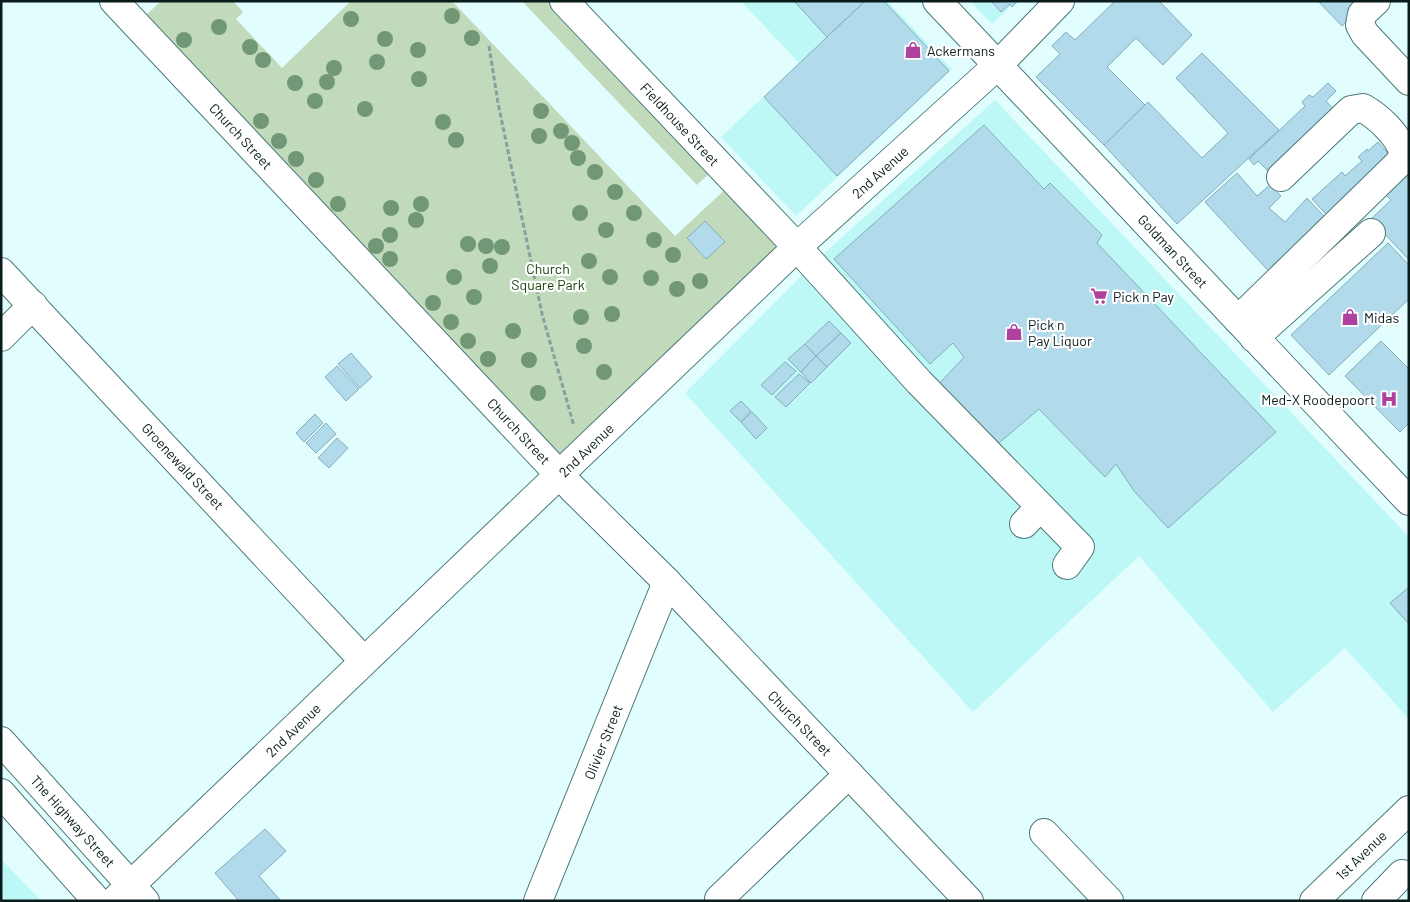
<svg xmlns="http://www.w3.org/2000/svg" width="1410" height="902" font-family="Barlow,sans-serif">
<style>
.built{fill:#bdf8f7}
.green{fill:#c1dabb}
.building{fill:#b1dbeb;stroke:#84adbc}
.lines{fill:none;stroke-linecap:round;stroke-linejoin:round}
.minor-casing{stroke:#4b7877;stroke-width:30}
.path{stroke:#87a09f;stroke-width:3;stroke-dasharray:5 2.5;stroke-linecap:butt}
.minor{stroke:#fff;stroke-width:28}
.tree{fill:#719777}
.labels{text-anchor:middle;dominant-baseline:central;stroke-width:4.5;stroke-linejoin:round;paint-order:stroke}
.poi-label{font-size:14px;fill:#091c1b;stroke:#fff;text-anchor:start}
.street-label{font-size:14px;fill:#091c1b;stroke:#fff}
.park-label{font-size:14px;fill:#164309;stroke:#fff}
</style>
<rect width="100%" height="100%" fill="#e1fdfd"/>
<g class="built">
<path d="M741,1H887L952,69L796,216L721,137L799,63Z"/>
<path d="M970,1H1017L992,24Z"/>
<path d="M995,100L1409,537V719L1345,648L1273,712L1139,556L973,712L685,393L821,256Z"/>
<path d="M1,859L41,901H1Z"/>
</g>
<g class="green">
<path d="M161,1H233L243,12L236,19L282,68L351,1H452L675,236L729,186L786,247L560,464L142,19Z"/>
<path d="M522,1H554L713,170L697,185Z"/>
</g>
<g class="building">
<path d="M794,1H865L827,37Z"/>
<path d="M865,1H884L949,71L837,176L764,97Z"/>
<path d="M991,1H1018L1012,7L1010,4L1001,12Z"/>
<path d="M1115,1H1159L1192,35L1163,65L1136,38L1107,67L1145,105L1104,145L1036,77L1060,54L1052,46L1066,32L1075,40Z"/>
<path d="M1318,1H1368L1342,26Z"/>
<path d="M1202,53L1279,130L1177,224L1104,145L1148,102L1202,158L1228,133L1176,78Z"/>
<path d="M1328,83L1336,91L1326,101L1335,111L1270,173L1258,161L1254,165L1249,159L1305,106L1302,102L1309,95L1313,97Z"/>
<path d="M984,125L1044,189L1050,183L1102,235L1097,243L1276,432L1168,528L1134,491L1116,464L1105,477L1039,409L999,443L938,385L964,357L953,343L930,364L834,259Z"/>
<path d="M1378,142L1393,159L1334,223L1312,199L1342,172L1345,176L1362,161L1358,157L1367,149L1368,151Z"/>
<path d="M1237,173L1257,196L1270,185L1281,196L1269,208L1285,222L1307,198L1331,224L1274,277L1205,202Z"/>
<path d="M1406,176L1409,180V260L1371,219L1391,200L1386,195Z"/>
<path d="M705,221L725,242L706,259L687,238Z"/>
<path d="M1388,243L1409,265V299L1329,375L1291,335Z"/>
<path d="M829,321L841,333L816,356L805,344Z"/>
<path d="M841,333L851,343L827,367L816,356Z"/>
<path d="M1381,341L1409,369V423L1400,432L1345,376Z"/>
<path d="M805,344L816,356L801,372L788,359Z"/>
<path d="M351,353L372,377L360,388L338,364Z"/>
<path d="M816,356L827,367L811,383L801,372Z"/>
<path d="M785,362L796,371L772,395L761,385Z"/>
<path d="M337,366L359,389L346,401L325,377Z"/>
<path d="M799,374L810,383L786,407L775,397Z"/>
<path d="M741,401L751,411L741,422L730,411Z"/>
<path d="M752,412L767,428L756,439L741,422Z"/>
<path d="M315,414L323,423L304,442L296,433Z"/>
<path d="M326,423L336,434L316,453L306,443Z"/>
<path d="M337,438L348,448L329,468L318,458Z"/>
<path d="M1409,587V624L1390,603Z"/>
<path d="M265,829L286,851L259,876L280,900L239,901L215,873Z"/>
</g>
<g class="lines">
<g class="minor-casing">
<g id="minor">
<path d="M114,1L572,488L667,582L969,901"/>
<path d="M564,1L797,247L919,382L1080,547L1067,565"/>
<path d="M937,1L1409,501"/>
<path d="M1376,1L1362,14L1360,25L1365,34L1409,81"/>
<path d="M1,272L364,661"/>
<path d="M1238,320L1399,163L1404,153C1398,135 1379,117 1363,108L1351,110L1281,177"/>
<path d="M1,337L33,305"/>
<path d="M1254,338L1371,233"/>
<path d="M1024,524L1040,507"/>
<path d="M1,741L145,901"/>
<path d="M1,793L97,901"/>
<path d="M1044,833L1109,901"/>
<path d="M719,899L849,774"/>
<path d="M114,901L797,247L998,65L1060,1"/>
<path d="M538,901L667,582"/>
<path d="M1314,901L1409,810"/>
<path d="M1376,901L1402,874"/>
</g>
</g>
<path class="path" d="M489,46L498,103L542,314L574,426"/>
<use href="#minor" class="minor"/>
</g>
<g class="tree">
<circle cx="452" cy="16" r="8"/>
<circle cx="351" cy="19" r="8"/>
<circle cx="219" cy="27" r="8"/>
<circle cx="472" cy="38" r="8"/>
<circle cx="385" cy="39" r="8"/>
<circle cx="184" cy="40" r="8"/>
<circle cx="250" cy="47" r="8"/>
<circle cx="418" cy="50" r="8"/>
<circle cx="263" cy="60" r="8"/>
<circle cx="377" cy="62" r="8"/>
<circle cx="334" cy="68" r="8"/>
<circle cx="419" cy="79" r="8"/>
<circle cx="327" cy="82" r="8"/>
<circle cx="295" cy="83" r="8"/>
<circle cx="315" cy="101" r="8"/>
<circle cx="365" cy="109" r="8"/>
<circle cx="541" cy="111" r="8"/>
<circle cx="261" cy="121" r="8"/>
<circle cx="443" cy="122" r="8"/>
<circle cx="561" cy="131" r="8"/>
<circle cx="539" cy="136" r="8"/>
<circle cx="456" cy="140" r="8"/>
<circle cx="279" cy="141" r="8"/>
<circle cx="572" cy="143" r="8"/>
<circle cx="578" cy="158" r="8"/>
<circle cx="296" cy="159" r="8"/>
<circle cx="595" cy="172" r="8"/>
<circle cx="316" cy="180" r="8"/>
<circle cx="615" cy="192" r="8"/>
<circle cx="338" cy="204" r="8"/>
<circle cx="421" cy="204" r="8"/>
<circle cx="391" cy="208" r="8"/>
<circle cx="580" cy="213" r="8"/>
<circle cx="634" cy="213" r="8"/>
<circle cx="416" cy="220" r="8"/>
<circle cx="606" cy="230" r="8"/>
<circle cx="390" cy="235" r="8"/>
<circle cx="654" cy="240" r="8"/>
<circle cx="468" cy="244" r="8"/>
<circle cx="376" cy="246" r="8"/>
<circle cx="486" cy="246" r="8"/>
<circle cx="502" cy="247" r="8"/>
<circle cx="673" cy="255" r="8"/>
<circle cx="390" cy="259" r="8"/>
<circle cx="589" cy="261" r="8"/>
<circle cx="490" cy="266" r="8"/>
<circle cx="454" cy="277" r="8"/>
<circle cx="610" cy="277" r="8"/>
<circle cx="651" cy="278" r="8"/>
<circle cx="700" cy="281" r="8"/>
<circle cx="677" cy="289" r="8"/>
<circle cx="474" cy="297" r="8"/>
<circle cx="433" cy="303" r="8"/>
<circle cx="612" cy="314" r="8"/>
<circle cx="581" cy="317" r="8"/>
<circle cx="451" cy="322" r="8"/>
<circle cx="513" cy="331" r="8"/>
<circle cx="468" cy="341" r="8"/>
<circle cx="584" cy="346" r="8"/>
<circle cx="488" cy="359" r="8"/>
<circle cx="529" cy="360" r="8"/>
<circle cx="604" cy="372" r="8"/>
<circle cx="538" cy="393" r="8"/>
</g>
<defs>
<g id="shop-bare" transform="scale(1.35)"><path d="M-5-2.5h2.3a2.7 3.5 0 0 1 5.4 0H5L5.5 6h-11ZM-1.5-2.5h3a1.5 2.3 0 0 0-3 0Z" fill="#ae409e" stroke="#fff" stroke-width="2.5" paint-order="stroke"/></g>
<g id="supermarket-bare" transform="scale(1.35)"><path d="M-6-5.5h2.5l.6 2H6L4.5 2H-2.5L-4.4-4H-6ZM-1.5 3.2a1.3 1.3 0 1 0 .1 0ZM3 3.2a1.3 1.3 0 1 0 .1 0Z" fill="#ae409e" stroke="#fff" stroke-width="2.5" paint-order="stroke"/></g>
<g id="hospital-bare" transform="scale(1.35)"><path d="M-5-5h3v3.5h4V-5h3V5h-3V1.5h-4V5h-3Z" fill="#ae409e" stroke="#fff" stroke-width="2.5" paint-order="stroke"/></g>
</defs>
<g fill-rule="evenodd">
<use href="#shop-bare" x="913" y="50"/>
<use href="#supermarket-bare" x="1099" y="296"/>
<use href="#shop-bare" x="1350" y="317"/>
<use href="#shop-bare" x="1014" y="332"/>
<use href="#hospital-bare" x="1389" y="399"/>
</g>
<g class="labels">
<g class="poi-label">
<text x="927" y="50">Ackermans</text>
<text x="1113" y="296">Pick n Pay</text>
<text x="1364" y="317">Midas</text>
<text x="1028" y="324">Pick n<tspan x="1028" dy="16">Pay Liquor</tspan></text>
<text x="1375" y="399" text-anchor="end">Med-X Roodepoort</text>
</g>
<g class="street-label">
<text transform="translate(680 124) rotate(47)">Fieldhouse Street</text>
<text transform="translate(241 136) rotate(47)">Church Street</text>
<text transform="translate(880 172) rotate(-42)">2nd Avenue</text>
<text transform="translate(1173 251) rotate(47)">Goldman Street</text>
<text transform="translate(519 431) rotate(47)">Church Street</text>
<text transform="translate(586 450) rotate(-44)">2nd Avenue</text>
<text transform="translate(183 466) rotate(47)">Groenewald Street</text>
<text transform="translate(800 723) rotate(46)">Church Street</text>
<text transform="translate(293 730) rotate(-44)">2nd Avenue</text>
<text transform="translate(603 742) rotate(-68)">Olivier Street</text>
<text transform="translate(73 821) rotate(48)">The Highway Street</text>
<text transform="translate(1361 855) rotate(-44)">1st Avenue</text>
</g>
<g class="park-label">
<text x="548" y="268">Church<tspan x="548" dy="16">Square Park</tspan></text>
</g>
</g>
<rect width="1410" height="902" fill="none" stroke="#091c1b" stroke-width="5"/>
</svg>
